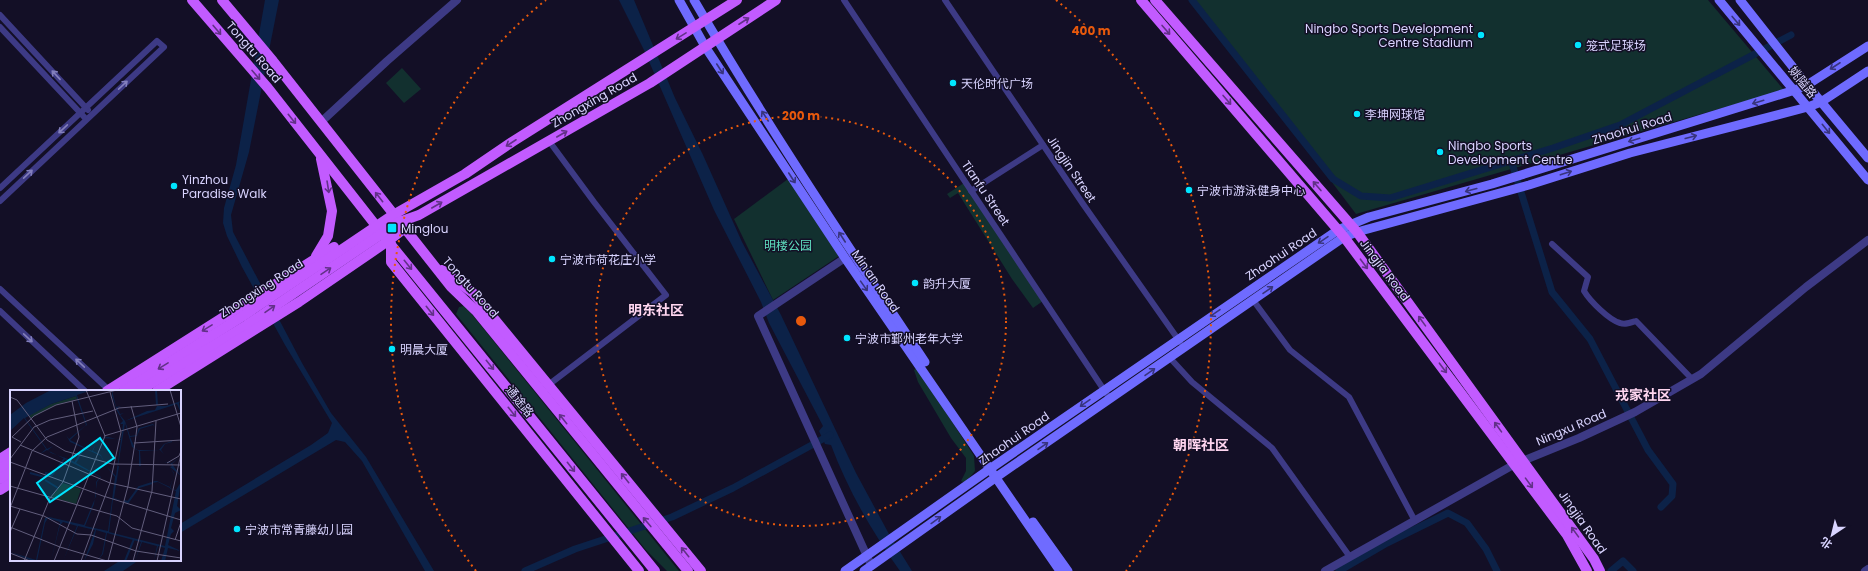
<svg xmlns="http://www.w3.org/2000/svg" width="1868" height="571" font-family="Poppins,'Noto Sans SC',sans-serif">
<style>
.green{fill:#12302f}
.water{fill:#0c2248}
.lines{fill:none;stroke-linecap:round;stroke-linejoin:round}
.canal{stroke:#0c2248;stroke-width:7}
.minor{stroke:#3d3a85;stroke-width:6}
.tertiary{stroke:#3d3a85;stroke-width:8}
.secondary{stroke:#6f6bff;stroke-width:9}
.primary{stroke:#c25bff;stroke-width:10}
.oneway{stroke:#623188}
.oneway2{stroke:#38347d}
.oneway3{stroke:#837fbc}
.ring{fill:none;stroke:#e8590c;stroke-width:2;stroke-dasharray:2 4}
.poi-dot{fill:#00e5ff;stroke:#130f26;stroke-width:1.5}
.labels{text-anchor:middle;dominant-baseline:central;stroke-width:3;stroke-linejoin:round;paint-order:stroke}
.poi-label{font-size:12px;fill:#d9d4ff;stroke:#130f26;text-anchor:start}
.street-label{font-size:12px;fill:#d9d4ff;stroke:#130f26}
.park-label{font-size:12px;fill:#5fe0c0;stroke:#130f26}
.quarter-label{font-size:14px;font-weight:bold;fill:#ffd6f0;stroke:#130f26}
.inset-river{fill:none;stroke:#0c2248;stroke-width:2}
.inset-road{fill:none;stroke:#625e7d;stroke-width:1}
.view{fill:#00e5ff;fill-opacity:0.15;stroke:#00e5ff;stroke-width:2}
.inset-edge{fill:none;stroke:#d9d4ff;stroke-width:2}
.centre{fill:#e8590c;stroke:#130f26;stroke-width:2}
.ring-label{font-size:12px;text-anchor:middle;font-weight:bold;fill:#e8590c;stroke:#130f26;stroke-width:3;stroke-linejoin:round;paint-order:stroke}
</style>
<rect width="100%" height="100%" fill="#130f26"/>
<g class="green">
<path d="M1194,0H1708L1784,90L1356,214Z"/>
<path d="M402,68L421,89L404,103L386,83Z"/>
<path d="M788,179L839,256L773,300L734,219Z"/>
<path d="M964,183L1043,301L1033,308L1012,279L958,193L950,198L947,194Z"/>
<path d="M464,306L470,312L679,571H667L646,550L456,314L459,307Z"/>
<path d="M917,367L974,456L975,471L965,483L961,481L966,471V458L951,438L918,382L914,370Z"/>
</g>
<g class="water">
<path d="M265,0H279L249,152L231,215L233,232L302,363L331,413L366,457L434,571H425L362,461L345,442L336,440L180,533V524L311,445L328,433L332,423L285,345L242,267L227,236L223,223L224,208L236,165Z"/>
<path d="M619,0H634L675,98L703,155L742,242L781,315L856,473L889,534L912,571H900C872,532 848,490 831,445L825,444L819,431L823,426L769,323L761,302L714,210L644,50Z"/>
<path d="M121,560H139L123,571H104Z"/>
</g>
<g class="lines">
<g class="canal">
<path d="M1192,0L1333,179L1361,196L1390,198L1553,148L1620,125L1791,35"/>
<path d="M1511,160L1552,292L1590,339L1648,450L1673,484L1672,496L1661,507"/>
<path d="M525,571L575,549L672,517L733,488L830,435"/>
<path d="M1339,571L1387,543L1448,513L1467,523L1486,549L1497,571"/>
<path d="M1611,571L1623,561L1633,571"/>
</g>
<g class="minor">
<path d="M844,0L1110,399"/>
<path d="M945,0L1083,204L1180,342"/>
<path d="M0,15L88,110"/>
<path d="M0,27L86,119"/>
<path d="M0,188L157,41L164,47L0,201"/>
<path d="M971,191L1043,145"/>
<path d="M1552,244L1588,277L1584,291C1590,301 1609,320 1620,323C1625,325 1630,323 1636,321L1692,379"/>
<path d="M0,289L109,390"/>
<path d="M1253,300L1290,350L1349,397L1415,521"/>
<path d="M0,311L85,391"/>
<path d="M1170,358L1192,382L1272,448L1350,557"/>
<path d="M547,386L666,295L594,202L549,141"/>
</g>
<g class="tertiary">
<path d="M321,122L387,61L457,0"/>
<path d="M845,258L758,316L871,565"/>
<path d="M1325,571L1515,464L1579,438L1635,412L1701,374L1806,287L1868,240"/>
<path d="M1865,571L1868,569"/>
</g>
<g class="secondary">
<path d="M679,0L706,48L845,258L1060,571"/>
<path d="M694,0C766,124 846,243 925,362"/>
<path d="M1719,0L1868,180"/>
<path d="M1740,0L1807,85L1868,158"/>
<path d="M1033,522L1068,571"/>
<path d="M845,571L994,466L1338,230L1369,217L1492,184L1795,90L1807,85L1868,46"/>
<path d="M864,571L995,478L1344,237L1357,232L1529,185L1630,153L1808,107L1821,102L1868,71"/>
</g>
<g class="primary">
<path d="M192,0L268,88L388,241L655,571"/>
<path d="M222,0L273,61L451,287L477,312L688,571"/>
<path d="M1141,0L1344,237L1567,535L1587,571"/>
<path d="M1155,0L1357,232L1594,559L1600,571"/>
<path d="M391,244V262L639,571"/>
<path d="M316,256L328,236L332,211L321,159"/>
<path d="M442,270L473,293L701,571"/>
<path d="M107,391L334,247"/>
<path d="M124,391L243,316L393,215L465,174L512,142L737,0"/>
<path d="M139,391L247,325L399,222L419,215L650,83L776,0"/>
<path d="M157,391L299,302L388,241L409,225"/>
<path d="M0,459L11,452"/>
<path d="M0,469L11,462"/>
<path d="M0,479L11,472"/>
<path d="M0,490L11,483"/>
</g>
</g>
<defs><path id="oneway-shaft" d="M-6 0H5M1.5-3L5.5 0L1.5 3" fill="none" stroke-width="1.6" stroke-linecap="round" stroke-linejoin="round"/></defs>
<g class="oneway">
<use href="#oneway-shaft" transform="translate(744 21) rotate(-33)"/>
<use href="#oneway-shaft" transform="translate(217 30) rotate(50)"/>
<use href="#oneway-shaft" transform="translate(1166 30) rotate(49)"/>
<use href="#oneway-shaft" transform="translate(681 36) rotate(148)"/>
<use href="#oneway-shaft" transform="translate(256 75) rotate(49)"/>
<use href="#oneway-shaft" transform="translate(1227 100) rotate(49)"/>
<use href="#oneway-shaft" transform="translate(292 119) rotate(51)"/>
<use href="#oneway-shaft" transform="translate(562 134) rotate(-30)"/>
<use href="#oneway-shaft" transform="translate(511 143) rotate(147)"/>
<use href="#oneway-shaft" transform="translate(1317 186) rotate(-131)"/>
<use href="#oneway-shaft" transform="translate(328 187) rotate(81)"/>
<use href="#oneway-shaft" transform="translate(379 197) rotate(-128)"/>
<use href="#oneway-shaft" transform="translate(437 205) rotate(-30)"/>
<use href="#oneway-shaft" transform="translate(1364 264) rotate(53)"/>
<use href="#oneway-shaft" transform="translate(408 265) rotate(51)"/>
<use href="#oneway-shaft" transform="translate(326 271) rotate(-34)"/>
<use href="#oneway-shaft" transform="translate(270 309) rotate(-35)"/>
<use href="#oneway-shaft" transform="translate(430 311) rotate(51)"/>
<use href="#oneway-shaft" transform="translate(1422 321) rotate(-126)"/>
<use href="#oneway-shaft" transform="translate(207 328) rotate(148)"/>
<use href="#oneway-shaft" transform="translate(490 365) rotate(51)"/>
<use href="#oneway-shaft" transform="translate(163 366) rotate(148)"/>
<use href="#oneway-shaft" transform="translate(1443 368) rotate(53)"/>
<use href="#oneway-shaft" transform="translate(512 412) rotate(51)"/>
<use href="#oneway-shaft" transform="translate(563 419) rotate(-129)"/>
<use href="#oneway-shaft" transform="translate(1498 427) rotate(-126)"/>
<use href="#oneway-shaft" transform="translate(571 467) rotate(52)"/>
<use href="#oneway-shaft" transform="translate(625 478) rotate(-129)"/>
<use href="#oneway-shaft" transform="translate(1529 483) rotate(54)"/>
<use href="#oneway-shaft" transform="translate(647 522) rotate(-130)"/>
<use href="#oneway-shaft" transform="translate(1575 532) rotate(-126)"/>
<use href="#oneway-shaft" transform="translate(685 552) rotate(-129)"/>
</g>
<g class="oneway2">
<use href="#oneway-shaft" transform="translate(1736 21) rotate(50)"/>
<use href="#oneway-shaft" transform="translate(1835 66) rotate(147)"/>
<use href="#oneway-shaft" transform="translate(720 69) rotate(57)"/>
<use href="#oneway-shaft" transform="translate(1758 102) rotate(163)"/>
<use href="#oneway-shaft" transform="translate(765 116) rotate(-123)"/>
<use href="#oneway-shaft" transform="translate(1826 129) rotate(51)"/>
<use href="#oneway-shaft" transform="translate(1691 137) rotate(-15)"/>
<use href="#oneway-shaft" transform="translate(1634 140) rotate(163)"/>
<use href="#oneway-shaft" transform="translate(1566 173) rotate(-18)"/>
<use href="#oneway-shaft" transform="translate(792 178) rotate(57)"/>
<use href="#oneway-shaft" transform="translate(1471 190) rotate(165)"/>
<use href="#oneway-shaft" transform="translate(842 237) rotate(-123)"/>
<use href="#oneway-shaft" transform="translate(1323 240) rotate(146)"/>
<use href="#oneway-shaft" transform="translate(864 286) rotate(55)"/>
<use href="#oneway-shaft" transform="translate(1268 290) rotate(-35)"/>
<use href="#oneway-shaft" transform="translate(1215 313) rotate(146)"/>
<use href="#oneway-shaft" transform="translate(1150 372) rotate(-35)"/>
<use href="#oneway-shaft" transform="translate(1085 403) rotate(145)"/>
<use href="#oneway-shaft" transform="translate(1043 446) rotate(-35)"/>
<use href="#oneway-shaft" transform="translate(936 520) rotate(-36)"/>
</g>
<g class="oneway3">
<use href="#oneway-shaft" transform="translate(56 75) rotate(-133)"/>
<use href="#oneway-shaft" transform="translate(123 85) rotate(-43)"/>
<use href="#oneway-shaft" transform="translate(63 129) rotate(137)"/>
<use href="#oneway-shaft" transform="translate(28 174) rotate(-43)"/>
<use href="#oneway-shaft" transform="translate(28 338) rotate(43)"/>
<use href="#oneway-shaft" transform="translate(80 363) rotate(-137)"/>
</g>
<g class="ring">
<circle cx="801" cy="321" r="205"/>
<path d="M476 571A410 410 0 0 1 546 0M1056 0A410 410 0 0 1 1126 571"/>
</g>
<g class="poi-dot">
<circle cx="1481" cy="35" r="4"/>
<circle cx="1578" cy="45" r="4"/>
<circle cx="953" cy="83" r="4"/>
<circle cx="1357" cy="114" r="4"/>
<circle cx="1440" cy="152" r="4"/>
<circle cx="174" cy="186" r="4"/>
<circle cx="1189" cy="190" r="4"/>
<rect x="387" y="223" width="10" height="10" rx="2"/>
<circle cx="552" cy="259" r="4"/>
<circle cx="915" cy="283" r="4"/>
<circle cx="847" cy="338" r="4"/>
<circle cx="392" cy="349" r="4"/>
<circle cx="237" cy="529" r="4"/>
</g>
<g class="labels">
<g class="poi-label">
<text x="1473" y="28" text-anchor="end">Ningbo Sports Development<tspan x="1473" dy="14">Centre Stadium</tspan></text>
<text x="1586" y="45">笼式足球场</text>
<text x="961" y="83">天伦时代广场</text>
<text x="1365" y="114">李坤网球馆</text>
<text x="1448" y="145">Ningbo Sports<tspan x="1448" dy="14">Development Centre</tspan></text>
<text x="182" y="179">Yinzhou<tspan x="182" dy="14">Paradise Walk</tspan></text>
<text x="1197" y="190">宁波市游泳健身中心</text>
<text x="401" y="228">Minglou</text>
<text x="560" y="259">宁波市荷花庄小学</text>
<text x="923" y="283">韵升大厦</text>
<text x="855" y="338">宁波市鄞州老年大学</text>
<text x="400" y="349">明晨大厦</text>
<text x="245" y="529">宁波市常青藤幼儿园</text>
</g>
<g class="street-label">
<text transform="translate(254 52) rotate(49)">Tongtu Road</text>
<text transform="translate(1803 82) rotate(51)">姚隘路</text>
<text transform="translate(594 100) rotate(-30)">Zhongxing Road</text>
<text transform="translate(1632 128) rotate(-17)">Zhaohui Road</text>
<text transform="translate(1072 169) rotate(56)">Jingjin Street</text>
<text transform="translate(986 193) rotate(56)">Tianfu Street</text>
<text transform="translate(1281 254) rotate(-34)">Zhaohui Road</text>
<text transform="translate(1385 270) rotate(53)">Jingjia Road</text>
<text transform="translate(876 281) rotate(55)">Min'an Road</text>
<text transform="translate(471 287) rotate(48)">Tongtu Road</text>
<text transform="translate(261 288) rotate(-33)">Zhongxing Road</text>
<text transform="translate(520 401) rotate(51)">通途路</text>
<text transform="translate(1571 427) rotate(-23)">Ningxu Road</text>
<text transform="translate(1014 438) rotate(-35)">Zhaohui Road</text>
<text transform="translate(1583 522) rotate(55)">Jingjia Road</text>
</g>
<g class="park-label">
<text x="788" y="245">明楼公园</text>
</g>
<g class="quarter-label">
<text x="656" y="310">明东社区</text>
<text x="1643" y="395">戎家社区</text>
<text x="1201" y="445">朝晖社区</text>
</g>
</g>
<g transform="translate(10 390)">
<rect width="171" height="171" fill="#130f26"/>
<path d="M66,6L67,9L45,15L21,28L19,25L41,14ZM53,93L71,99L66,114L41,107Z" fill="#12302f"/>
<path d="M41,0H82L67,5L77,35L107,21L102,6V0L106,17L111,16L107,18L110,24L114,23L110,25L115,31L137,21L145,20L147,16H156L171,11L169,13L171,23L167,14L115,31L120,46L127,45L128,39L129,38L143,34L145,37L143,35L130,39L127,46L120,47L126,60H149L154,54L162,51L163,43L155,31L163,43L162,52L155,54L151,60L154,64V72L162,73L168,68L162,74L171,86L160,77L164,83L160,99L166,100L171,92L167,116L171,120L165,123L161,138L164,141L161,144L158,155L171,161L158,158L155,171H151L155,158L148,156L144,171L147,156L132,152L125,171L131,152L97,143L93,164L87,171L92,164L96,143L86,140L83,154L74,171L85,140L68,136L53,171L67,136L53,132L50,135L41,171L50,132L38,128L35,133L27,171H22L0,162L26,170L35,128L39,127L74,135L86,106V92L90,87L37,60L30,64L36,59L14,28L0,41V25L16,13ZM66,6L76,35L59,49L56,45L60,52L91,66L96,76L105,87L98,141L75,136L84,114L87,92L91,87L61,70L41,63L38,60L43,56L37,59L15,28L41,14ZM107,21L113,31L110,34H113L111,49L89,48L82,61L60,50L75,36ZM115,33L122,57L129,61V76H108ZM98,47L111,50L106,86L96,76L91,65L83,61L88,48ZM150,60L154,64V72H160L162,76L160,77L164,84L160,97L147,91H144L142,93L148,92L166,101L155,156L99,142L103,109L111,110L104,108L109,76H131L130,61Z" fill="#0c2248" fill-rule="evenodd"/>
<path class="inset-river" d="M146,0L147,15M65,73L74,58M20,83L35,87L36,83L42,85L55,68M35,90L48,98M114,111L118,112L129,97L142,93M115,171L124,149"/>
<path class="inset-road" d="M160,0L171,37M0,7L7,10L37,50L55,61L102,74L171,75M94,46L171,23M11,52L2,47L24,26L46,15L107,0M124,53L171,50M10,55L100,93L171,109M0,69L24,37L40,30L83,21M0,72L93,106L171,130M157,73L169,66L171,61M0,96L107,126L122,138L171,151M0,116L34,126L67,144L81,145L126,161L171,168M0,118L22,61L37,47L109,18L158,14M0,137L50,157L97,171M0,142L10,119M165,150L171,132M0,163L20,171M14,171L40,108L53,92L69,47L62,11M44,171L95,46L76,0M71,171L100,93L111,42L100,2M98,171L118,96L125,53L127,37L121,16M123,171L142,101L146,31M147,171L171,64"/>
<path class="view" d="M90,48L104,68L40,112L27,93Z"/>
<rect width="171" height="171" class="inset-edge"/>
</g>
<circle cx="801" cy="321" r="6" class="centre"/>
<g class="ring-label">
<text x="1091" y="35">400 m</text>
<text x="801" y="120">200 m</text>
</g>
<g transform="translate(1832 535) rotate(215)" stroke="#130f26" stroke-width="3" paint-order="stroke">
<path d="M0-3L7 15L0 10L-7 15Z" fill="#d9d4ff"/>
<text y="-6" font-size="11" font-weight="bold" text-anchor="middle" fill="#d9d4ff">北</text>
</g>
</svg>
